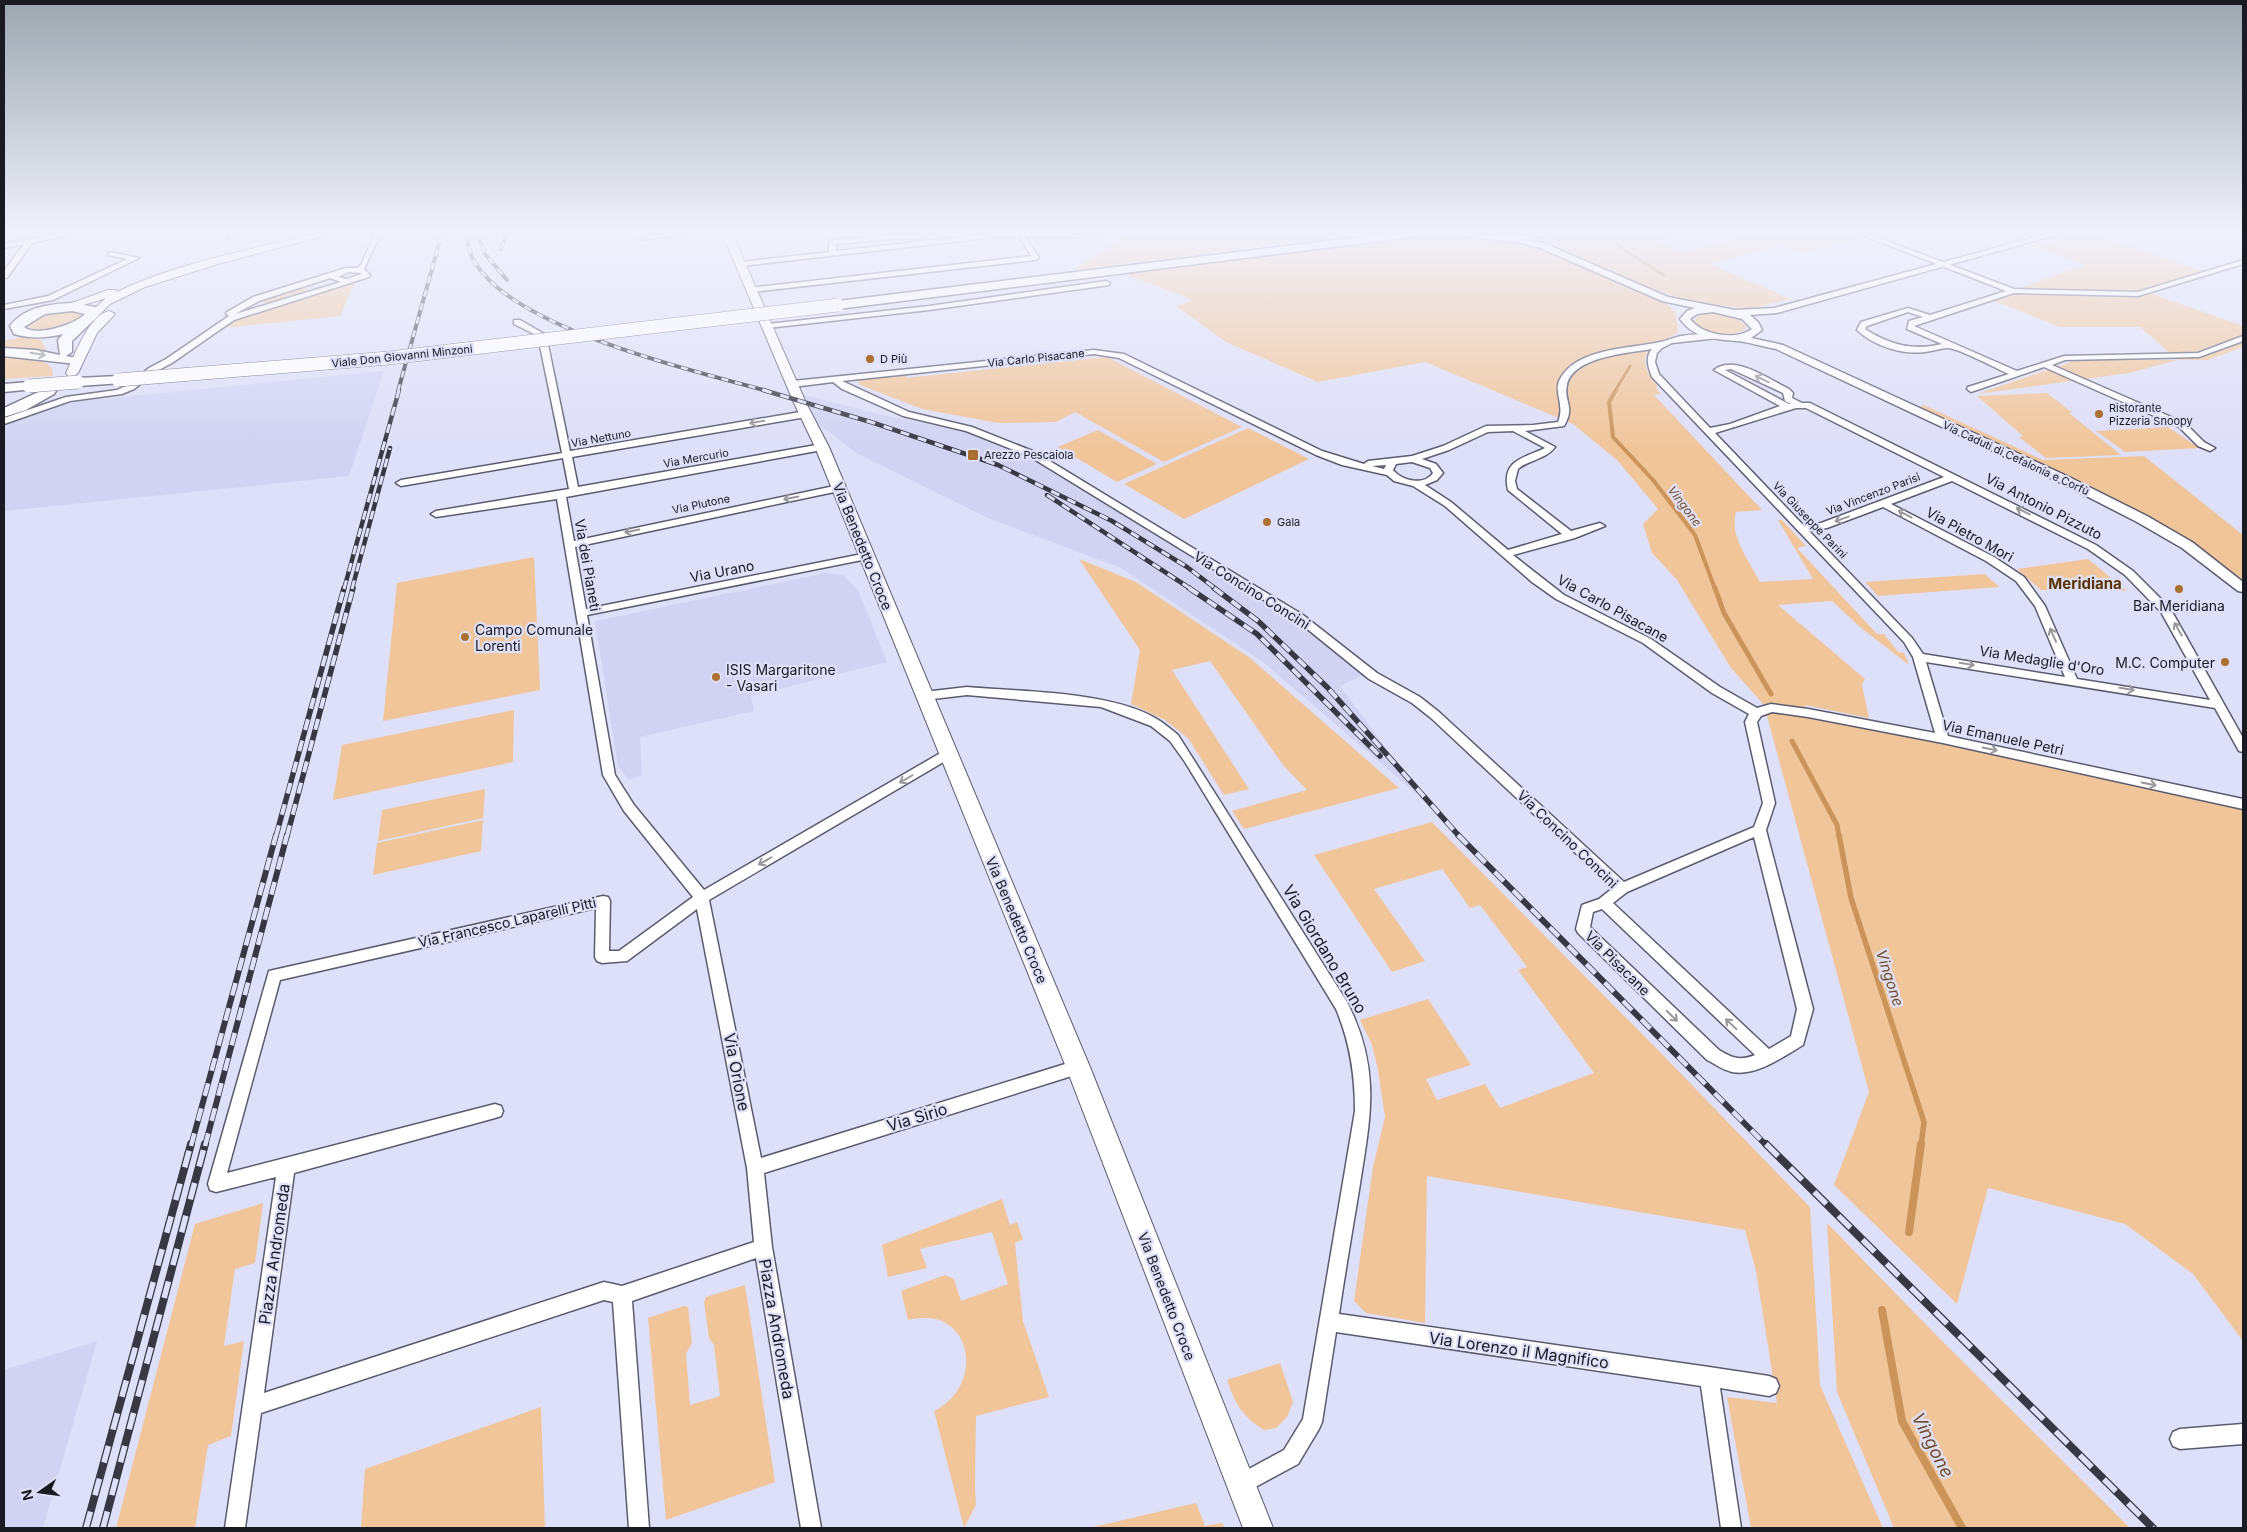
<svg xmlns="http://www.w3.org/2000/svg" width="2247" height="1532" font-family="Inter,sans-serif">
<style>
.built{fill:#d2d3f2}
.green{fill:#f0c59a}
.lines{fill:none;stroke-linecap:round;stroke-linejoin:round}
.stream-far4{stroke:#ca945b;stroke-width:3}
.stream-far3{stroke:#ca945b;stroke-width:4}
.stream-far2{stroke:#ca945b;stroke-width:5}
.stream-far1{stroke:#ca945b;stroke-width:5.5}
.stream{stroke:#ca945b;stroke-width:8}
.minor-casing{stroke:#5b5b70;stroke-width:3}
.tertiary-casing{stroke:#5b5b70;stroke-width:3}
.secondary-casing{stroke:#5b5b70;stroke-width:2}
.primary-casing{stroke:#5b5b70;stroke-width:3}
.minor{fill:#fff;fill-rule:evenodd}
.tertiary{fill:#fff;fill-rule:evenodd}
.secondary{fill:#fff;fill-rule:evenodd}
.primary{fill:#fff;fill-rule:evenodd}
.rail-far4-casing{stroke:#373843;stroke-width:4}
.rail-far3-casing{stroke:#373843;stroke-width:4.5}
.rail-far2-casing{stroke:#373843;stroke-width:5.5}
.rail-far1-casing{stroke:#373843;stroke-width:6}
.rail-casing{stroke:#373843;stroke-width:8}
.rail-far4{stroke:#dedff8;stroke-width:2.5;stroke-dasharray:7;stroke-linecap:butt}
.rail-far3{stroke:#dedff8;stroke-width:3;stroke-dasharray:9;stroke-linecap:butt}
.rail-far2{stroke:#dedff8;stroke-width:4;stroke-dasharray:11;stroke-linecap:butt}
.rail-far1{stroke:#dedff8;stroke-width:4.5;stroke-dasharray:13;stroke-linecap:butt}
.rail{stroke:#dedff8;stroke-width:5.5;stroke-dasharray:17;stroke-linecap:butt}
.primary-bridge-casing{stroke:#5b5b70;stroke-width:14;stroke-linecap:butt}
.primary-bridge{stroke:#fff;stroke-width:13}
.oneway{stroke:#98989c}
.poi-dot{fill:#a9702f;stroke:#dedff8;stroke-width:2}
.labels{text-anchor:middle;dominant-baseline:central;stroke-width:4.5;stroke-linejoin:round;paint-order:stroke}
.far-street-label{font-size:11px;fill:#191a22;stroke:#dedff8}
.far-poi-label{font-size:11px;fill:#191a22;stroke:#dedff8;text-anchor:start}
.far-water-label{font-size:12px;font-style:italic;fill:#724c22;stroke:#dedff8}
.street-label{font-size:14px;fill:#191a22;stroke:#dedff8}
.poi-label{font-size:14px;fill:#191a22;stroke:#dedff8;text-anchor:start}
.neighbourhood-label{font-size:15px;font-weight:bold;fill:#593300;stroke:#dedff8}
.water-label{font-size:15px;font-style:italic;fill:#724c22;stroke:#dedff8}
.near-street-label{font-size:16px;fill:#191a22;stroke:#dedff8}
.near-water-label{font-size:18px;font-style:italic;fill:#724c22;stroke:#dedff8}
</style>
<rect width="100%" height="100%" fill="#dedff8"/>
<g class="built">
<path d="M419,233H570L409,247Z"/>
<path d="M384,371L349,476L4,511V426L41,410L81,401Z"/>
<path d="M797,393L878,414L966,432L1020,452L1053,470L1295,619L1365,674L1340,686L1427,803L1263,662L1121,568L988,518L858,454L806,414Z"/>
<path d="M826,573L843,575L858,590L887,662L751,696L754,711L640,737L642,775L629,780L618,766L595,621Z"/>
<path d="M97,1341L43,1528H4V1370Z"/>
</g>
<g class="green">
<path d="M1153,233H1369L1074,270L1111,246L1122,236L1152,235Z"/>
<path d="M1443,233L1495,241L1530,243L1667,304L1675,312L1678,329L1677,333C1651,347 1632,354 1656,384C1659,388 1653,386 1661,394L1654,395L1762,510L1736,512C1729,536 1749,561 1760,582L1813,579L1778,520H1782L1806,546L1797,548L1877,634H1884L1898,652L1904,653L1909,665L1860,627L1832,601L1778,605L1865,679L1862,685L1869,718L1805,705L1808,713L2243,804V1341L2193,1274L2125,1224L1988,1188L1957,1304L1834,1185L1869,1092L1764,705L1731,668L1677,580L1652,553L1643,524L1658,509L1617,460L1573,424L1425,362L1318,382L1226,342L1176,306L1192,301L1182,295L1131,277L1128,274Z"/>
<path d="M1553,233H1675L1680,235L1658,241L1683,252L1755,233H1851L1862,237L1803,253L1780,245L1711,264L1790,299L1750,309L1688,301L1659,291L1656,292L1556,246L1548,238Z"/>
<path d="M2082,233H2091L2207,273L2147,292L2243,326V347L2208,360H2178L2129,373L1977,394L2077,360H2178L2140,327H2060L1989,299L2085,265L2033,246Z"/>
<path d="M355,282L340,316L223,328L234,319Z"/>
<path d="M302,287L310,291L268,303L258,301Z"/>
<path d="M70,311L80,313V318C68,327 41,336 28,326L38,317Z"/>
<path d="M1718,313L1737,318L1747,326L1746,329C1732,338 1704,334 1694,321L1700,314Z"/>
<path d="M22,337L41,340L46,350L44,352L4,350V341Z"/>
<path d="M4,356C21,356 39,356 52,368L53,376L4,379Z"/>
<path d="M1107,357L1242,427L1164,462L1075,412L1056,422L998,423L922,409L860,385L858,382L863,379L904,374L907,376L905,378Z"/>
<path d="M2047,393L2073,413H2069L2121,455L2046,458L2019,437L2023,436L1977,396Z"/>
<path d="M1924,405L2043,460L2144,456L2243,535V588C2146,510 2024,463 1912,410Z"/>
<path d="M2168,427L2199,448L2125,452L2096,431Z"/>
<path d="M1248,428L1309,459L1184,519L1124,484Z"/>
<path d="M1098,430L1157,464L1117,482L1058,447Z"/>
<path d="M534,557L540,690L383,721L397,583Z"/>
<path d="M1079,559L1136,582L1250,658L1399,788L1244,829L1232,811L1307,790L1283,765L1210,661L1172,670L1249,789L1224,795L1188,738L1165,720L1131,704L1140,650Z"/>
<path d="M2088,559L2127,591L2041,590L2017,569Z"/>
<path d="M1985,574L1999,587L1878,596L1865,582Z"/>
<path d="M514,710L513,762L333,800L342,745Z"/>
<path d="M485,789L483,818L378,841L382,810Z"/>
<path d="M483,820L481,851L373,875L377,843Z"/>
<path d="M1432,822L1659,1051L1810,1207L1820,1385L1883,1528H1751L1727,1397L1777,1403L1756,1271L1745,1230L1427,1176L1425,1323L1366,1313L1354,1301L1373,1167L1385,1117L1378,1070L1372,1045L1360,1020L1428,999L1471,1065L1426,1079L1437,1100L1485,1084L1500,1108L1594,1073L1518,970L1527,967L1480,905L1470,908L1442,869L1374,889L1425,961L1392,972L1314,855Z"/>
<path d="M1002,1199L1010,1225L1017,1222L1023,1239L1015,1243L1023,1321L1049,1397L976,1416L975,1486L976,1505L964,1528L934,1411C987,1385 972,1303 908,1320L901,1291L945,1275L954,1279L961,1301L1008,1284L992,1232L920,1249L927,1268L888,1277L882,1245Z"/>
<path d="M263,1203L255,1263L235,1269L224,1346L244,1341L231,1436L208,1445L195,1528H116L195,1224Z"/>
<path d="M1827,1223L1943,1342L2130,1528H1894L1837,1392Z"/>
<path d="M745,1285L775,1482L666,1520L648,1318L684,1306L688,1307L692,1343L686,1354L690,1405L720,1396L714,1345L709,1338L704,1302L706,1297Z"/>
<path d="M1280,1363L1293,1402L1287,1417L1276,1428L1264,1430C1242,1416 1235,1404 1227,1380Z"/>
<path d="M541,1407L545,1528H361L365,1469Z"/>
<path d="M1196,1503L1205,1526L1222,1523L1225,1528H1089Z"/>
</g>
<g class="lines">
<g class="stream-far4">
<path d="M1607,233L1621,248L1664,275"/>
<path d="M1615,391L1630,366"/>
</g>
<path class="stream-far3" d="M1616,390L1609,402L1613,437L1653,480L1695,535L1715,589"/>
<g class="stream-far2">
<path d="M1715,588L1724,613L1771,694"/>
<path d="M1792,741L1837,825L1839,836"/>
</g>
<path class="stream-far1" d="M1839,835L1851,898L1924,1122L1921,1146"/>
<g class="stream">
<path d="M1909,1232L1921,1144"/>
<path d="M1882,1310L1902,1421L1962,1528"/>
</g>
<g class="minor-casing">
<g id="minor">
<path d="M62,233H75L32,243L7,278H4V271L24,244L4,248V244Z"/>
<path d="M230,233H236L230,240L227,238Z"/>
<path d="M375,233H381L364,269L370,275L369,277L234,320L172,363L155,372L134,389L122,394L70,401L4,424V418L66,397L117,390L128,385L149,368L166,359L229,316L226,314L227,312L253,297L346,268H357L361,265ZM349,272L361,273L362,274L346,279L338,277ZM330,278L341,282L235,314L259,301Z"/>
<path d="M672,233H692L643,240L640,238Z"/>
<path d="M997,233H1107L1097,238L1025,236L1039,258L1035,260L752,292H749V288L1031,256L1019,236L997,237L741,266L737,264L741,262L829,252V242L832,240L891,235H919L922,237L919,239H891L836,244V251Z"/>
<path d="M1857,233H1866L2014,289L2138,292L2243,260V264L2138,296L2014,293L1914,326L2017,371L2064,356L2198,353L2243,336V341L2199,357L2065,360L2052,365L2185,423L2204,442L2215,448L2210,451L2198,446L2179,427L2044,367L1971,392L1967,389L1968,387L2009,374C1997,369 1958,348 1948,348C1941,348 1933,351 1925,352C1902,355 1874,346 1857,330L1861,322L1908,308L1930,315L2006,291ZM1908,312L1923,317L1909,321L1907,329L1942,344C1913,351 1890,345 1865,329L1867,326Z"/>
<path d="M111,252L139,258L53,300L4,309V305L48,296L127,259L109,255L108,254Z"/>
<path d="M1106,281L1110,283L1109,285L929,310L768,328L764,326L768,324L929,306Z"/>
<path d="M514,320H520L546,335L570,451L806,411L810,414L806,417L572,457L578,487L822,444L827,447L822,450L566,497L574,541L839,485L844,488L839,491L575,547L586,609L867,553L872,556L867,559L587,615L615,775L634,805L704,890L944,751L948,750L954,754L952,757L709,900L761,1158L1078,1060L1084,1062L1086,1067L1084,1072L1078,1074L764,1173L772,1247L821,1528H801L756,1258L632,1301L649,1528H629L613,1302L604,1300L261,1413L245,1528H225L276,1177L216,1192L210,1190L208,1184L269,971L603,896L608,897L610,901L609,951H619L693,897L624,811L603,775L557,499L436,517L431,514L436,511L569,489L563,458L401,486L396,483L401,480L562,453L538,336L514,324ZM596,908L595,957L597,961L602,963L627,961L697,909L747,1168L754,1242L622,1286L604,1282L264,1393L294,1173L495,1118L501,1116L503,1111L501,1106L495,1104L227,1173L280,980Z"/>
<path d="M1715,334L1719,336L1718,338L1672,343L1662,348L1657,353L1655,362L1659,374L1710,428L1730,424L1780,406L1714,370C1735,354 1768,379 1789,389L1793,393L1792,398L1802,403H1810L2096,545L2133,571L2170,608L2243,738V752L2239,751L2215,708L1926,662L1948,736L2243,799V809L1943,743L1808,717L1772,712L1761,716L1757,722L1775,803L1766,830L1813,1009L1803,1045C1784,1056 1756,1077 1732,1072C1723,1070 1715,1064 1707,1060L1578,933L1576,929L1582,905L1599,899L1613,888L1431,718L1412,703L1369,679L1295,619L1029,456L966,431L903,416L842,389L833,382L793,387L789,384L793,381L1094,350L1124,354L1322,451L1364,464L1368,461L1412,456L1443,446L1486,426L1533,425L1558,422C1565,405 1554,394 1559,381C1574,349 1625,349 1655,343C1664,342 1672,338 1681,336C1692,334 1704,334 1715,334ZM1652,349C1645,357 1648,367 1652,377L1904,642L1913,657L1935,733L1808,709L1771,704L1757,708L1720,687L1651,639L1564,595L1513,555L1575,538L1605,526L1600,523L1571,531L1517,489L1515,481L1518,469C1528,460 1547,459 1555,447L1525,431L1564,426C1576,406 1563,401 1567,385C1573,356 1630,353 1652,349ZM1094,354L1119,358L1316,455L1342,465L1387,475L1394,481L1413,486L1445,506L1532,582L1556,599L1643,643L1712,693L1749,714L1745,722L1763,803L1754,827L1624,882L1439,712L1420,697L1377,673L1303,615L1035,452L972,427L909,412L842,381ZM1731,369L1783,393L1785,401L1791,404H1789L1725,370ZM1796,408H1806L1944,477L1821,523L1804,526L1715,433ZM1513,431L1545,448C1524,458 1501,460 1508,490L1562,534L1508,550L1451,502L1425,485L1437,480L1443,473L1436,464L1422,459L1449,450L1488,432ZM1412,462L1430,468L1433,473C1424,486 1402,481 1393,470L1396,464ZM1386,465L1384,469L1372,466ZM1952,481L2088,549L2125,575L2161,612L2210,700L2077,679L2045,606L2024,577L1994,557L1891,504ZM1883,507L1986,561L2016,581L2035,606L2065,677L1923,654L1912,638L1809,531L1827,528ZM1754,837L1797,1009L1791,1036L1769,1049L1613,903L1627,892ZM1602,909L1755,1055C1740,1061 1732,1058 1719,1050L1590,927L1593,912Z"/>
<path d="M967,687C1022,692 1114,691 1160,721C1166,725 1172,730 1178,735L1347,1002C1382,1071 1370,1118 1359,1190C1352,1232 1345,1273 1339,1314L1709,1367L1769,1376L1776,1379L1779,1386L1776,1393L1769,1396L1720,1388L1741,1528H1721L1701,1386L1336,1332L1322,1422L1319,1429L1298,1464L1248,1491L1241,1494L1234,1491L1231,1484L1234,1477L1284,1450L1303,1419L1355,1111C1355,1074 1350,1042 1336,1009L1185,762L1170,741L1151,726L1101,707L967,695L924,700L918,696L924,692Z"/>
<path d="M2243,1424V1444L2180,1449L2173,1446L2170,1439L2173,1432L2180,1429Z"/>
</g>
</g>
<g class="tertiary-casing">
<path id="tertiary" d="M2050,233H2063L1777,313L1750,315L1758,322L1762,330L1751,338L1783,345L2069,477L2147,516L2192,542L2243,582V592L2238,591L2182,548L2137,522L2061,483L1776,349C1763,347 1750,342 1737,341C1715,339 1694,339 1680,319L1687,311L1695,308L1662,301L1540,248L1507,239L1511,236L1546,244L1668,297L1735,310L1774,308ZM1713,312L1742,319L1752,329C1735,341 1702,335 1690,319L1697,314Z"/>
</g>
<g class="secondary-casing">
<g id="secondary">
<path d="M317,233H334L218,264L145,287L110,304L94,320H86L84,318L106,298L64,311L58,308L108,290H116L117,292C179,262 251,250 317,233Z"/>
<path d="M722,233H732L806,403L829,447L1090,1067L1273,1528H1243L1066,1067L815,447L794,403Z"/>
<path d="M109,311L115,314L97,333L78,373L72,377L68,376L66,373C75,355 88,316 109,311Z"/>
</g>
</g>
<g class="primary-casing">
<g id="primary">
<path d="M1393,233H1426L1420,236L838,309L832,305L838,301Z"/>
<path d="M1459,233L1511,236L1548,233L1546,235L1511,242L1465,236Z"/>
<path d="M72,303L95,307L99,315L72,341V352L66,356L76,358L78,361L76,364L4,356V348L36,350L60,355L58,340L63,334C46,338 31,339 14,334L10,326C24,307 50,304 72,303ZM72,311L85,314C74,325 36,337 24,327L45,314Z"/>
<path d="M118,376L125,380L123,383L78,386L71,382L78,378Z"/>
<path d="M29,382L36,386L34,389L4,392V384Z"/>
<path d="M49,387L54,388L56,391L54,394L26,410L4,417V408Z"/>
</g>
</g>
<use href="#minor" class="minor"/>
<use href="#tertiary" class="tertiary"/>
<use href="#secondary" class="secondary"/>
<use href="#primary" class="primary"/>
<g class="rail-far4-casing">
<g id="rail-far4">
<path d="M466,233C468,241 469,252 473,259C510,329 693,370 767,391"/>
<path d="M477,233L485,254L507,280"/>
<path d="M501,249L507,233"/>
<path d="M398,391L442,233"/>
</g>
</g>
<g class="rail-far3-casing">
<g id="rail-far3">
<path d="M763,390L874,423L998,465L1112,521L1187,567L1216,589"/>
<path d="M1047,495L1191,589"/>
<path d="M344,589L399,390"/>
<path d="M352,589L390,448"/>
</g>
</g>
<g class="rail-far2-casing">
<g id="rail-far2">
<path d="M1189,588L1257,634L1380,756"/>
<path d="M1214,588L1258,621L1327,687L1459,836"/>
<path d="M276,836L344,588"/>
<path d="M287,836L353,588"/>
</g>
</g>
<g class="rail-far1-casing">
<g id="rail-far1">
<path d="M1458,835L1767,1146"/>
<path d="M191,1146L276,835"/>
<path d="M205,1146L287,835"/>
</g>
</g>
<g class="rail-casing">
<g id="rail">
<path d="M1766,1144L2153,1528"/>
<path d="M86,1528L191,1144"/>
<path d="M103,1528L205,1144"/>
</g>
</g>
<use href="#rail-far4" class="rail-far4"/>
<use href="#rail-far3" class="rail-far3"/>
<use href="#rail-far2" class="rail-far2"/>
<use href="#rail-far1" class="rail-far1"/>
<use href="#rail" class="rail"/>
<g class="primary-bridge-casing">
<g id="primary-bridge">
<path d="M118,380L389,358L838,305"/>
<path d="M29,386L78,382"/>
</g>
</g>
<use href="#primary-bridge" class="primary-bridge"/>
</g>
<defs><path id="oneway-shaft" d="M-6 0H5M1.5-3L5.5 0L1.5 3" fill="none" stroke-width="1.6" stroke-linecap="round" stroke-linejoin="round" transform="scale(1.25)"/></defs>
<g class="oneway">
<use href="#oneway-shaft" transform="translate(38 354) rotate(10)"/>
<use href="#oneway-shaft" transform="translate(1762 379) rotate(-154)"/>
<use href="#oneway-shaft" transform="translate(757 422) rotate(170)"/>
<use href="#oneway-shaft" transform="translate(791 498) rotate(168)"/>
<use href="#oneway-shaft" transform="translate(2023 511) rotate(-154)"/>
<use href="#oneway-shaft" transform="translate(1905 514) rotate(-152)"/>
<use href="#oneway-shaft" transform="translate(1842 519) rotate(160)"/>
<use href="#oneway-shaft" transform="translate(632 531) rotate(168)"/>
<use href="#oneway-shaft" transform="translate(2178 629) rotate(-120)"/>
<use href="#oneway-shaft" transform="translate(2053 635) rotate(-114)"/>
<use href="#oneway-shaft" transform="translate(1967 664) rotate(9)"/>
<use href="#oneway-shaft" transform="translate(2127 689) rotate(10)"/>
<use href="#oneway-shaft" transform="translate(1990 749) rotate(12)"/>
<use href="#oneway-shaft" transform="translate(906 779) rotate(150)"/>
<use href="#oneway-shaft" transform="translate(2149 784) rotate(12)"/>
<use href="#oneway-shaft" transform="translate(765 861) rotate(150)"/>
<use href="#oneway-shaft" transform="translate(1672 1016) rotate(44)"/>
<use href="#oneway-shaft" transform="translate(1731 1024) rotate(-137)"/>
</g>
<linearGradient id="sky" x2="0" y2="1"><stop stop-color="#9ca7b0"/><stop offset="0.52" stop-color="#f0f1fc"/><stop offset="1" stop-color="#f0f1fc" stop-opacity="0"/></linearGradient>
<rect width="2247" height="447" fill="url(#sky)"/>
<g class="poi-dot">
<circle cx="870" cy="359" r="5"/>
<circle cx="2099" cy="414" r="5"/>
<rect x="967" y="449" width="12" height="12" rx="2.5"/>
<circle cx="1267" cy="522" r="5"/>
<circle cx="2179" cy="589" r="5"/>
<circle cx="465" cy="637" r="5"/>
<circle cx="2225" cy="662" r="5"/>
<circle cx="716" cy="677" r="5"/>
</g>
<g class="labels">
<g class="far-street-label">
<text transform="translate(402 356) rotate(-6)">Viale Don Giovanni Minzoni</text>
<text transform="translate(1036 358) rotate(-6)">Via Carlo Pisacane</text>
<text transform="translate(601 438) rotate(-10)">Via Nettuno</text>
<text transform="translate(696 458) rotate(-10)">Via Mercurio</text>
<text transform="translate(2016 458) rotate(25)">Via Caduti di Cefalonia e Corfù</text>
<text transform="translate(1873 494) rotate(-21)">Via Vincenzo Parisi</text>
<text transform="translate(701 504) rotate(-12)">Via Plutone</text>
<text transform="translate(1810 520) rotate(46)">Via Giuseppe Parini</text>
</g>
<g class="far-poi-label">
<text x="880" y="359">D Più</text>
<text x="2109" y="408">Ristorante<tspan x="2109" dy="13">Pizzeria Snoopy</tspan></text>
<text x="984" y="455">Arezzo Pescaiola</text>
<text x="1277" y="522">Gala</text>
</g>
<g class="far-water-label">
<text transform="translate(1685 506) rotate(53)">Vingone</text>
</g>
<g class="street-label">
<text transform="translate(2044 506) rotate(27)">Via Antonio Pizzuto</text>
<text transform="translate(1970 534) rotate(29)">Via Pietro Mori</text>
<text transform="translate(863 546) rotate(68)">Via Benedetto Croce</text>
<text transform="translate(588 565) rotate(80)">Via dei Pianeti</text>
<text transform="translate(722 571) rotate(-11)">Via Urano</text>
<text transform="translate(1252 590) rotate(32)">Via Concino Concini</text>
<text transform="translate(1613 608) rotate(29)">Via Carlo Pisacane</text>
<text transform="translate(2042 660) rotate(9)">Via Medaglie d'Oro</text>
<text transform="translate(2003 737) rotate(12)">Via Emanuele Petri</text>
<text transform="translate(1568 839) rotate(44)">Via Concino Concini</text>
<text transform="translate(1017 920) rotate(67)">Via Benedetto Croce</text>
<text transform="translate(507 922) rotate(-13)">Via Francesco Laparelli Pitti</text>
<text transform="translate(1618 963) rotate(45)">Via Pisacane</text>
<text transform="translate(1167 1296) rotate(69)">Via Benedetto Croce</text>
</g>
<g class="poi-label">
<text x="2179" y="605" text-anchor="middle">Bar Meridiana</text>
<text x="475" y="629">Campo Comunale<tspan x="475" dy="16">Lorenti</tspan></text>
<text x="2215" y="662" text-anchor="end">M.C. Computer</text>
<text x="726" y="669">ISIS Margaritone<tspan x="726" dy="16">- Vasari</tspan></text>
</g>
<g class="neighbourhood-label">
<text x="2085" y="583">Meridiana</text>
</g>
<g class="water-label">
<text transform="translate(1890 978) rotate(72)">Vingone</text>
</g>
<g class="near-street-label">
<text transform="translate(1325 949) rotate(59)">Via Giordano Bruno</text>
<text transform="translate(737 1072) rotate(79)">Via Orione</text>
<text transform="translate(917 1117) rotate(-17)">Via Sirio</text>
<text transform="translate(274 1254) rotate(-82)">Piazza Andromeda</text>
<text transform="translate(777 1329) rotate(80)">Piazza Andromeda</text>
<text transform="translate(1519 1350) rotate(8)">Via Lorenzo il Magnifico</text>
</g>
<g class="near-water-label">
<text transform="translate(1933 1445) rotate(63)">Vingone</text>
</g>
</g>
<rect width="2247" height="1532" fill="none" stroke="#191a22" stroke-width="10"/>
<g transform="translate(40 1492) rotate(256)" stroke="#dedff8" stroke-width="4" paint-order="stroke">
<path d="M0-4L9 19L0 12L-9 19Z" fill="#191a22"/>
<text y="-8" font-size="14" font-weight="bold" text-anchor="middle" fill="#191a22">N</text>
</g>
</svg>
